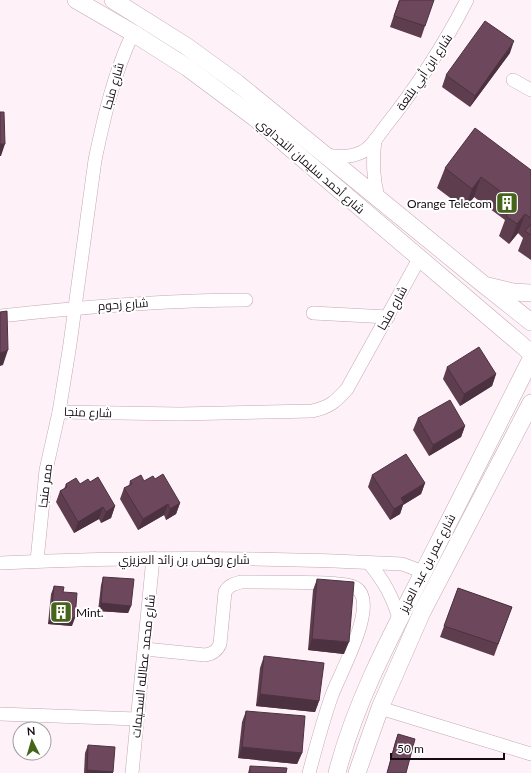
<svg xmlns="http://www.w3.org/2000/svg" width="531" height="773" font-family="Lato,Cairo,sans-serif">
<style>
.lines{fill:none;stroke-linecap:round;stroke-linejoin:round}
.minor-casing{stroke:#c3a6b5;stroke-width:14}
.tertiary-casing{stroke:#c3a6b5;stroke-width:18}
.minor{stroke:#fff;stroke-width:13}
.tertiary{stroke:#fff;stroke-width:17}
.wall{fill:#5e3d4f}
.shaded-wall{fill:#4c3240}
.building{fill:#6d475c;stroke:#4c3240}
.labels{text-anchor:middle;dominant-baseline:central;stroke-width:4;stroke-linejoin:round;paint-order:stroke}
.street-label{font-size:12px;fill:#150b11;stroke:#fff}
.poi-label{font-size:12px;fill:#150b11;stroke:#fff;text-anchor:end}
</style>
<rect width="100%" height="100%" fill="#fef2f8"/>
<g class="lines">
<g class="minor-casing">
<g id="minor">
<path d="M513,80L531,90"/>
<path d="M375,140C372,160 373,178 378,198"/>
<path d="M326,155C338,157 350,158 362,152C371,148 378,136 384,128C416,88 444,45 467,0"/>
<path d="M313,313L388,317"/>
<path d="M0,316C82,307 163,300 246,300"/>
<path d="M59,412L180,414L312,411C330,407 335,402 347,389L419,259"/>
<path d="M37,561L46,470L59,412L70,344L95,160C104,117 114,73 133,33"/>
<path d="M0,563C134,557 268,557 402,564L413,568L423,573"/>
<path d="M369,563C384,581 392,596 399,618"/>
<path d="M145,649L205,655C213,654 217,651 220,644L225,592C229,585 234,584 241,582C269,582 298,582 326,583C335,584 347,583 356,588C380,603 339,675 332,695C323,720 316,747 309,773"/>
<path d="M380,708L531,754"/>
<path d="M0,714L137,719"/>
<path d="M132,773L153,558"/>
</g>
</g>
<g class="tertiary-casing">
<g id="tertiary">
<path d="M76,0L133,33L188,68L255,118L531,353"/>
<path d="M113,0L186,46L237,83L483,284L531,322"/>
<path d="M488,286L513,292L531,293"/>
<path d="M337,773C355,703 390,637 423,573C459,502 495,430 531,359"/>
<path d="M357,773L380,708L422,612L531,403"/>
</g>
</g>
<use href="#minor" class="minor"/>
<use href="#tertiary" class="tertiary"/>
</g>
<g class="wall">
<path d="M399,0L425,26L421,38L390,27Z"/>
<path d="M510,53L470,107L442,87L446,75Z"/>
<path d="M445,168L531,170V260L518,251L523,238L518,233L509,244L499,236L505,220L474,197L465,209L437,188Z"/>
<path d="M447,367L496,374L492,386L460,406L443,379Z"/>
<path d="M418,418L465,426L461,437L429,456L413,430Z"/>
<path d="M372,475L425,483L421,494L403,505L400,514L390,520L368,487Z"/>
<path d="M155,479L180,503L176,514L166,520L164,515L138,530L120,499L124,488L129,486L130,481H144Z"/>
<path d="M90,482L115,506L111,518L101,523L99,519L74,533L56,502L60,491L64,489L66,484H80Z"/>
<path d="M103,577L131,606L128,613L98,611L101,585Z"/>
<path d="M317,579L344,654L308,650L313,590Z"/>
<path d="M54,586L63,592L72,626L48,624L51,594Z"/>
<path d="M458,588L512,607L494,656L440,637Z"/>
<path d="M264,656L319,701L315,712L256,706L260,668Z"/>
<path d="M246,711L302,753L297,764L238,758L242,722Z"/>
<path d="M398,734L406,773H387L395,742Z"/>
<path d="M88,745L113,773H84L85,753Z"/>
<path d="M250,766L286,773H248Z"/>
</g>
<g class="shaded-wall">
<path d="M514,41L510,53L470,107L475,96Z"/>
<path d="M0,144H5L1,156H0Z"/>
<path d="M481,177L474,197L465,209L472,189Z"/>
<path d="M525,214L518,233L509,244L517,224Z"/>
<path d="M8,350L3,365L0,366V353Z"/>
<path d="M496,374L492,386L460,406L464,394Z"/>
<path d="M465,426L461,437L429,456L433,445Z"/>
<path d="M425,483L421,494L403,505L400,514L390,520L394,509L401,498Z"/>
<path d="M180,503L176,514L166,520L170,509Z"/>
<path d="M168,504L164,515L138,530L143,519Z"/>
<path d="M115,506L111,518L101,523L106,512Z"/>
<path d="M103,507L99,519L74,533L78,522Z"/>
<path d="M101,603L131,606L128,613L98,611Z"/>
<path d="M51,616L75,618L72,626L48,624Z"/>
<path d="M312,639L349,642L344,654L308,650Z"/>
<path d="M260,694L319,701L315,712L256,706Z"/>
<path d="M242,747L302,753L297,764L238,758Z"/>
<path d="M87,770L113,772V773H86Z"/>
</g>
<g class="building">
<path d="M400,0H434L425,26L394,16Z"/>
<path d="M485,21L514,41L475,96L446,75Z"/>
<path d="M0,112H4L5,144H0Z"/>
<path d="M475,128L531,170V218L525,214L517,224L506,216L516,203L481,177L472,189L445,168Z"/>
<path d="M531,224V235L525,231Z"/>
<path d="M7,311L8,350L0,353V312Z"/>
<path d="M479,347L496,374L464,394L447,367Z"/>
<path d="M450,400L465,426L433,445L418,418Z"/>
<path d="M406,454L425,483L401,498L404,503L394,509L372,475Z"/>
<path d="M163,474L180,503L170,509L168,504L143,519L124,488L132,484L130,481L141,475L144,481L153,476L155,479Z"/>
<path d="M98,477L115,506L106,512L103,507L78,522L60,491L67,487L66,484L76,478L80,484L88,479L90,482Z"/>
<path d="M103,577L134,579L131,606L101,603Z"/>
<path d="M317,579L354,582L349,642L312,639Z"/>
<path d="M54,586L64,587L63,592L77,593L75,618L51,616Z"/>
<path d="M458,588L512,607L498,644L444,626Z"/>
<path d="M264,656L324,663L319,701L260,694Z"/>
<path d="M246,711L305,716L302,753L242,747Z"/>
<path d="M398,734L415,739L406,773H387Z"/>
<path d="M88,745L115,747L113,772L87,770Z"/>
<path d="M250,766L287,768L286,773H250Z"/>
</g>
<defs>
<g id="building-square" transform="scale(1.15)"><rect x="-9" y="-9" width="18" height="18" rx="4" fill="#46651b" stroke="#fff"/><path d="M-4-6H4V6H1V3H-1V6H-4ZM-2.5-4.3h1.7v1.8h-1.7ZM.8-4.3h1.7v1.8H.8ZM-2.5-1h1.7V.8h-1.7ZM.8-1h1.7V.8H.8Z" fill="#fff"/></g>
</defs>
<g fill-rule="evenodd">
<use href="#building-square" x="507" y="203"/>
<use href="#building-square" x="61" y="612"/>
</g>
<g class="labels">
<g class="street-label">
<text transform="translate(424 72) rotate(-56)">شارع ابن أبي بلتعة</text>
<text transform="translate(113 86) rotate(-74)">شارع منجا</text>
<text transform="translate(311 166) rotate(41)">شارع أحمد سليمان النجداوي</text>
<text transform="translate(123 304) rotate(-4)">شارع زحوم</text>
<text transform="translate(392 308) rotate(-61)">شارع منجا</text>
<text transform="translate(88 412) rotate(2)">شارع منجا</text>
<text transform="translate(45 486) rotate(-83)">ممر منجا</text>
<text x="184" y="559">شارع روكس بن زائد العزيزي</text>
<text transform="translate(427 563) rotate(-63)">شارع عمر بن عبد العزيز</text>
<text transform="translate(143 666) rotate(-84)">شارع محمد عطالله السحيمات</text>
</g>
<g class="poi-label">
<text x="492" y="203">Orange Telecom</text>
<text x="76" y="612" text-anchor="start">Mint.</text>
</g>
</g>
<g transform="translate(32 741) rotate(355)"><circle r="19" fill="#ffffff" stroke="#a19da0"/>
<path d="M0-3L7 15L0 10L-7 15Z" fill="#46651b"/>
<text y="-6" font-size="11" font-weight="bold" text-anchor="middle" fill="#150b11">N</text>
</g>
<path d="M391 753v6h113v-6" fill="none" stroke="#150b11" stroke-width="2"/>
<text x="397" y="753" font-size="12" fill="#150b11" stroke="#ffffff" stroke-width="3" paint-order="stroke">50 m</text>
</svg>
